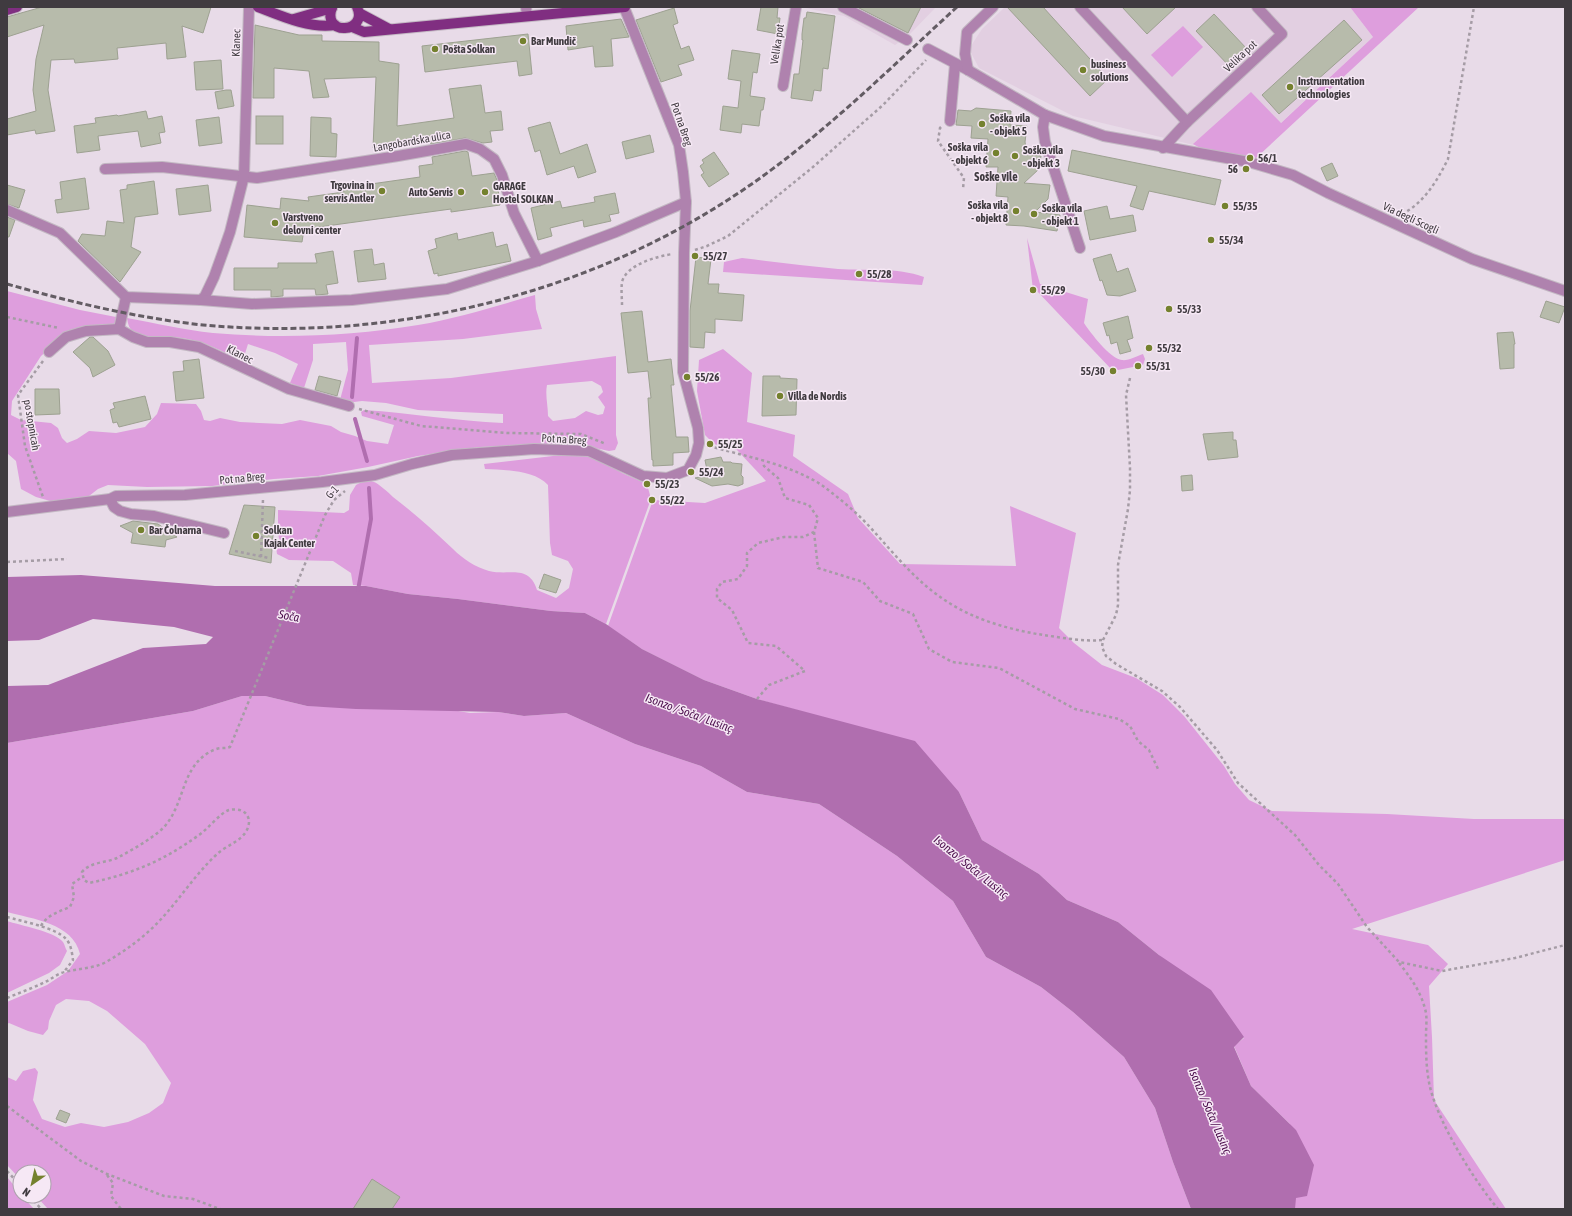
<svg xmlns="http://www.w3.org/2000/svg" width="1572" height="1216" font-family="'Asap Condensed',sans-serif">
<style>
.built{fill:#e2cfe1}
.green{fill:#de9edd;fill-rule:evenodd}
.water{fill:#b06eaf}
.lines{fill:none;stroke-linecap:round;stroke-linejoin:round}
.stream{stroke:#b06eaf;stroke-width:4}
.building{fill:#b7bbab;stroke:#9da191}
.minor-casing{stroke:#c3b8c3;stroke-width:12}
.major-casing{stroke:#c3b8c3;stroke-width:12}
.path{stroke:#a59ca5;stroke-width:2.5;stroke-dasharray:3 3;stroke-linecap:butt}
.minor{stroke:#af82ae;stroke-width:10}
.major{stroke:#802e81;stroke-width:10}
.rail{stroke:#635c63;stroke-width:3;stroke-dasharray:6 3;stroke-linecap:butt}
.poi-dot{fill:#74812e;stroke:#f6e8f5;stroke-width:1.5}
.labels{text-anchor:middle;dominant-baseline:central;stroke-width:3;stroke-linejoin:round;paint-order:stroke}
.poi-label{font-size:11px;font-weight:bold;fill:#403b40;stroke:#f6e8f5;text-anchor:start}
.street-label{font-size:11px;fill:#403b40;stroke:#f6e8f5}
.neighbourhood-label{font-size:12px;font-weight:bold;fill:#403b40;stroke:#f6e8f5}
.water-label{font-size:12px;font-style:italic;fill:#4b0e4c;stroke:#f6e8f5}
</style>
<rect width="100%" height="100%" fill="#e8dbe8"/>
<g class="built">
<path d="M801,7H936L909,35L895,45L844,16Z"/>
<path d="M1005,7H1350L1373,37L1244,157L1073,116L979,68L969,49L982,29Z"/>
</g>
<g class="green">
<path d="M1350,7H1419L1255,159L1202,149L1193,144L1251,92L1281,123L1373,37Z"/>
<path d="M1183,26L1203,47L1172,77L1151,55Z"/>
<path d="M1027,238L1040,284L1088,299L1084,323C1090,332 1110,359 1122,360C1128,361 1137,356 1143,354L1145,359L1143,365L1113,371L1036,290H1033Z"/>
<path d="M742,258C774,262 806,266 838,269C867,271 896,267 924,277L922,285L723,272L724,262Z"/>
<path d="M7,291L80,310L116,317L115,324L82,329L67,333L41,356L12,401L11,415L21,420L51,423L58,428L62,438L67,443L77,439L89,431L116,433L145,427L157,414L161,403L196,404L201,411L204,420L210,421L220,418L240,422L282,424L300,420L331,426L341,432L355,436L367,441L388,444L394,425L362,416L361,412L364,410C411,413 456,421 503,423V414L418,410L386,403L362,401L354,402L340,400L348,370L346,342L313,344V360L304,388L290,383L298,364L275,353L248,344L242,363C224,351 204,341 182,338C170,337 146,338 136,333C129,330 128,324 127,318C155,323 184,330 213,333C280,339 352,336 418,325C458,318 496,306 535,295L536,309L542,329L463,339L369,345L372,383L451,378L616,356V435L618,443L615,450L609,451L572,443L480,447L418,456L368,467L318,476L274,479L212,486L147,487L108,485L98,489L89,496L71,502H54L36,497L21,489L16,461L7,453ZM592,381L601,386L603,392L598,397L605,407L603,414L598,415L586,411L575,418L553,421L548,416C548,405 545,395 547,385Z"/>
<path d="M723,349L752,373L747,422L795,435L793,456L848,494L858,518L900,564L1016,566L1010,506L1076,533L1059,628L1074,643L1102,665L1136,678L1163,695L1184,716L1224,766L1235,784L1249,800L1272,811L1387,814L1474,819H1565V860L1352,929L1428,945L1448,964L1429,986L1432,1037L1434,1100L1506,1209H1295L1290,1124L1251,1086L1234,1046L1244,1038L1159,955L1118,922L1067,900L1039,874L982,840L959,792L811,714L757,699L704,680L642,649L608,626L653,500L705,503L766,481L737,450L714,444L705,435L697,391L699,360Z"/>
<path d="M570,454L598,458L622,473L647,484L651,499L606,624L585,613L551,611L458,599L408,594L366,586L353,585L351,573L333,561L289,560L277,554L276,547L280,542L278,534V510L344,513L349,510L350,495L356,485C361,482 368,479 374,482C378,483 389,493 393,497C414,513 433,530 453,549C463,559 475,567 489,571C509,576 529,564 537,590L556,598L569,588L573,569L568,561L552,555L550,543L548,485C534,470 505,470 485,469L484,464Z"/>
<path d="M242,696H265L307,706L452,710L470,713L498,712L524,716L566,713L635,744L701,766L747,792L819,804L897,856L953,901L986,957L1041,987L1073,1012L1124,1057L1155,1108L1173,1162L1191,1209H48L36,1196H44V1172H20V1179L7,1165V1077L16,1081L23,1071L35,1068L38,1072L33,1100L42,1119L65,1127L81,1123L104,1127L128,1122L149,1113L163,1103L171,1083L145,1044L107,1011L89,1001L66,999L56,1005L49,1021L48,1029L43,1035L28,1031L9,1023L7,1024V1002L47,985L68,971L80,954C73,923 32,919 7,912V743L193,711Z"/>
<path d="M7,921C19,925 56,932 63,942C65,945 65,948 67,951L60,965L49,973L7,993Z"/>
<path d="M7,1177L20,1193V1196H22L34,1209H7Z"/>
</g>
<path class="water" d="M81,575L215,586H366L408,594L458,599L551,611L585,613L606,624L642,649L704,680L757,699L915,741L959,792L982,840L1039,874L1067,900L1118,922L1159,955L1211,990L1244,1037L1234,1047L1251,1086L1296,1130L1314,1165L1307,1196L1296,1198L1295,1209H1191L1173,1162L1155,1108L1124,1057L1073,1012L1041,987L986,957L953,901L897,856L819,804L747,792L701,766L635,744L566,713L524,716L498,712L356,709L307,706L265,696H242L193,711L7,743V686L48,685L143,648L206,644L213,637L174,627L93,619L39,640L7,641V577Z"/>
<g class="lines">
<g class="stream">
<path d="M352,397L357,338"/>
<path d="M355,419L367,461"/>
<path d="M358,590L371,519L369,488"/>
</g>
</g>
<g class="building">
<path d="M42,7H211L203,33L182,26L186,57L167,59L166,43L117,48L118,59L75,63L74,59L51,60L48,90L55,131L36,134L35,130L7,135V119L36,111L33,90L36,59L44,25L7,37V17Z"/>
<path d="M761,7H778L777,18H780L778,34L757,30Z"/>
<path d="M857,7H921L908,33Z"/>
<path d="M1007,7H1043L1108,79L1090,96Z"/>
<path d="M1122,7H1176L1147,34Z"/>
<path d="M674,8L678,23L673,25L681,49L689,46L694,60L678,65L682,75L661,82L636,20Z"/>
<path d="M807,12L835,16L828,69L823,68L821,91L814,90L812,101L791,98L794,74H799L803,40H802V34L804,18H806Z"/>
<path d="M1214,14L1248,50L1230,67L1196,31Z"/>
<path d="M621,19L629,37L611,39L613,66L595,67L593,46L568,50L566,26Z"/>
<path d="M1344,20L1362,40L1279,114L1262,95Z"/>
<path d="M255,25L299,35H322V41L379,42V61L399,64L397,126L454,118L449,89L481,85L485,113L501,111L503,130L490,131L492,142L483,143L465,138L431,144L430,142L373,148L376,77L324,79L329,97L313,98L309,71L274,68V98H253Z"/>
<path d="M528,34L532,74L519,76L517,61L425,72L422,46Z"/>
<path d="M732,50L760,54L757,73L753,72L750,96L765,98L763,110H761L759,126L742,124L741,133L720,130L723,106L738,108L741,81L728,79Z"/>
<path d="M221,60L223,89L196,90L194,62Z"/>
<path d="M226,90H231L234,106L218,109L215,92Z"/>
<path d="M976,108L1011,111L1010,125L1027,126L1025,142L1027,154L1041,156L1039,169L1024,183L1050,185L1048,199L1035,212L1060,215L1057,231L1024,226L1006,225L1008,197L996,196L998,167H986L988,139L971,138L972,126L956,125L958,110L971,111Z"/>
<path d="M146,111L148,119L162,116L165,132L159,133L161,143L141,147L138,131L98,136L100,150L77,153L74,126L96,123L95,118L117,115L118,116Z"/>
<rect x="256" y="116" width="27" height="28"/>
<path d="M219,117L222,143L199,146L196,120Z"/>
<path d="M311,117L331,118V133L337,134L336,157L310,156Z"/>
<path d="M550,122L560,154L587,144L596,172L578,178L574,166L547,175L540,150L535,152L528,128Z"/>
<path d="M650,135L654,152L626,159L622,142Z"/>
<path d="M1072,150L1221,180L1215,205L1149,191L1143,210L1130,206L1137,186L1068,171Z"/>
<path d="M465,151L468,152L472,176L494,173L497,180L500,205L451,212V209L304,229L302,242L244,237L247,205L280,209L281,198L309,201L308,197L344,192L343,188L420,177L419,166L433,164L432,157Z"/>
<path d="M714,152L729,174L709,187L701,175L704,173L700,166L704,163L702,160Z"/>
<path d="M1332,163L1338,176L1327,181L1321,168Z"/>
<path d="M85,178L89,209L57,213L55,200L62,199L60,182Z"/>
<path d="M154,181L158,214L135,217L131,247L141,252L120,282L78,241L82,234L105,236L107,221L124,223L120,190L127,189V185Z"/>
<path d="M7,185L25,190L19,208L7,204Z"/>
<path d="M208,185L211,211L179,215L176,189Z"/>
<path d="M615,193L619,213L609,215L611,221L584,227L583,220L550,228L552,236L538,240L531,208L560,201L562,208L595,202L594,197Z"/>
<path d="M1107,206L1110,219L1133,215L1136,231L1090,240L1084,211Z"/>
<path d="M7,217L15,220L9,237H7Z"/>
<path d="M493,232L496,247L507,244L511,261L438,276V273L434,274L428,251L437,248L435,239L457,233L458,240Z"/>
<path d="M372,249L374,265L384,263L386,279L358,282L354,251Z"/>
<path d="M333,251L338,283L326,285L328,294L316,295L315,289H283V296L271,297V290H234V268H278V263H317L315,254Z"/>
<path d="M1111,254L1117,272L1128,268L1136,291L1120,296L1107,295L1102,280L1100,281L1093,259Z"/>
<path d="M696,257L711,259L708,284H719L718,293L744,295L742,321L715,319V333L705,332L704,348L690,347V311Z"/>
<path d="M1546,301L1565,307L1559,323L1540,317Z"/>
<path d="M642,311L648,362L671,359L674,385H671L676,437H688L689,452L673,453V465L653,466V460H652L648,398H651L648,371L628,373L621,313Z"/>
<path d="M1128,316L1133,338L1127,340L1131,351L1120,354L1117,342L1111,344L1109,335L1107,336L1103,323Z"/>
<path d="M1513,332L1515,344H1514V368L1500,369L1497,333Z"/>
<path d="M90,337H93L108,351L115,365L93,377L90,368L73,352Z"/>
<path d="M199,359L204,398L176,401L173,372L184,371L183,361Z"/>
<path d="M319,376L341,381L337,396L315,390Z"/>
<path d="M763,376H780V378L797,379L796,415L762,416Z"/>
<path d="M35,389H59L60,414L35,415Z"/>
<path d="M145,396L151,419L119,427L117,422L113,423L110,410L115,408L113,403Z"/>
<path d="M1233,432V440H1236L1238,457L1208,460L1203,434Z"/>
<path d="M721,457L723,462H731L732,463L742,464L741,475L743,477V484L738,486L728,484L712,486L695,478L708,475L705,460Z"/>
<path d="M1192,475L1193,490L1182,491L1181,476Z"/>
<path d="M244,505L275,507L271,563L229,554Z"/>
<path d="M133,521L158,524L177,537L166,540L165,547L131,543L133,533L120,526Z"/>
<path d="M544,574L561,580L556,593L539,588Z"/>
<path d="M60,1110L70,1114L66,1123L56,1119Z"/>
<path d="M372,1179L400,1197L392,1209H353Z"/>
</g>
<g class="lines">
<g class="minor-casing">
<g id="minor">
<path d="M526,7L527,16"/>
<path d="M843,7L907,40"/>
<path d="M1080,7L1187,122L1163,148"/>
<path d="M928,49L968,70L1045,115L1104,136L1249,162L1293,175L1328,193L1472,259L1565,291"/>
<path d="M968,70L965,54L967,32L993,7"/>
<path d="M783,86L796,7"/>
<path d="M1045,115L1043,127L1045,142L1080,248"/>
<path d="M950,121L955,64"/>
<path d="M1187,122L1282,34L1257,7"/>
<path d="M105,169L162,167L257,178L398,156L466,144L480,149L494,159L502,175L514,213L538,261"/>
<path d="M7,210L60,233L126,297L201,300L205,296L214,277L223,252L230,232L244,176L249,7"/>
<path d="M201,300L252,304L352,300L447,289L538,261L616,232L686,202"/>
<path d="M119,329L126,297"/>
<path d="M49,352L66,337L79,333L86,331L119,329L133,337L147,342H170L199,347L289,389L349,406"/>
<path d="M110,499L114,507L120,511L131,514L154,516L224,533"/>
<path d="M7,512L110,499L116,496L185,495L322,482L375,475L412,464L452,455L534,449L589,451L643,476L667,478L688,470L696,455L699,443L698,428L683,372L684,253L686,202L683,172L679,145L624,7"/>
</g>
</g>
<g class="major-casing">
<g id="major">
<path d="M258,7C281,16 310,29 335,25"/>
<path d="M332,7C321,37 369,33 357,7"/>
<path d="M7,10L17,7"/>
<path d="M359,13L389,29"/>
<path d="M294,19L332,8"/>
<path d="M352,27L364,32L625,7"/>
</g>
</g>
<g class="path">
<path d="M941,127L940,128L938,141L964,178L963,189"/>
<path d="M1402,214C1424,203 1437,181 1448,159L1474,7"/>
<path d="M695,250L707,246L728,236L813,167L883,105L926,60"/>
<path d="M622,305C622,298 621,290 622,282C626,265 657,256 673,254"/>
<path d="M7,317L59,328"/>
<path d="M43,361L18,395L25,446L43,497"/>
<path d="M1130,378L1126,395L1130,468V490L1128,509L1118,565V605L1116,615L1103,640L1102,647L1106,656L1116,664L1162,691L1180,707L1217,750L1238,783L1295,835L1319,865L1338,884L1367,927L1399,962L1442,971L1515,958L1565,945"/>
<path d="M359,409L421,426L507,433L581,434L606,444"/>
<path d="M709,446C744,456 793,465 823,486C839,498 855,511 869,526C891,550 912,577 939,596C967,617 1003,628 1037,634C1058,637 1082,642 1103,640"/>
<path d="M814,532L818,568L863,582L880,601L913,614L929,649L952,662L999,668L1075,709L1119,719L1130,726L1138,741L1149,750L1159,771"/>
<path d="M235,551L269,558"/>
<path d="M261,557L263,499"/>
<path d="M7,562L67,559"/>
<path d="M757,699L769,685L805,671L776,646L748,643L732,610L717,598V589L722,582L738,579L747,566V553L758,543L784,537H803L814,532L818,518L809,505L785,498L778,478L764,466L763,462"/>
<path d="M7,917C21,921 57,928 66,939C71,944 72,953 73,960L64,972"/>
<path d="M41,926C47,915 58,912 70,907L74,897L72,884L82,877"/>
<path d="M1399,963C1411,978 1422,993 1426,1013C1427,1020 1426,1028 1426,1035C1426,1052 1426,1070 1430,1087C1439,1124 1473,1179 1498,1209"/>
<path d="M7,998C21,992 36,987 49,980C54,977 59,973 65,972C79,968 93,969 106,962C127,950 147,935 163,917C181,897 196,874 216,855C227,844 248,840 249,822C249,818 247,814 244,812C240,809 234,809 229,810C220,813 208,829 199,835C163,861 132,874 89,883L84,880L82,872C90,862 105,863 117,858C132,850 148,841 161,830C184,809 180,773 205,755C209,752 216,748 222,748C225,748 227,748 230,747L325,515L334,500L345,491"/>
<path d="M7,1106L81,1161L107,1174L164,1196L193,1199L220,1209"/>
<path d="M7,1171L20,1185"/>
<path d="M107,1175L113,1183L111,1196L121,1209"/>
<path d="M30,1196L41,1209"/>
</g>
<use href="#minor" class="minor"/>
<use href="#major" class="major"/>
<path class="rail" d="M7,284C71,302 137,318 203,325C391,342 583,297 740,192C819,139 887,71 957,7"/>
</g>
<g class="poi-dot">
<circle cx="523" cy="41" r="4"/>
<circle cx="435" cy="49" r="4"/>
<circle cx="1083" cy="70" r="4"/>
<circle cx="1290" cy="87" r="4"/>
<circle cx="982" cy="124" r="4"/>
<circle cx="996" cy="153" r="4"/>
<circle cx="1015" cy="156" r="4"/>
<circle cx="1250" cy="158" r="4"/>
<circle cx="1246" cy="169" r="4"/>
<circle cx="382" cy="191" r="4"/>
<circle cx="461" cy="192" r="4"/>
<circle cx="485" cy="192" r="4"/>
<circle cx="1225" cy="206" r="4"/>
<circle cx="1016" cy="211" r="4"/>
<circle cx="1034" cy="214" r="4"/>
<circle cx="275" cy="223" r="4"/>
<circle cx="1211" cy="240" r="4"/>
<circle cx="695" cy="256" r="4"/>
<circle cx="859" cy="274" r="4"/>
<circle cx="1033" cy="290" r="4"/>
<circle cx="1169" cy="309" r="4"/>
<circle cx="1149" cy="348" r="4"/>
<circle cx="1138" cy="366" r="4"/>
<circle cx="1113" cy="371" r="4"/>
<circle cx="687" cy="377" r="4"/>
<circle cx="780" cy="396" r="4"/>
<circle cx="710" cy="444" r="4"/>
<circle cx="691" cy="472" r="4"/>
<circle cx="647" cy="484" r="4"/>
<circle cx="652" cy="500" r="4"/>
<circle cx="141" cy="530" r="4"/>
<circle cx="256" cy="536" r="4"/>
</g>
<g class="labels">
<g class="poi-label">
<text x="531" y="41">Bar Mundič</text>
<text x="443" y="49">Pošta Solkan</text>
<text x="1091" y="64">business<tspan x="1091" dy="13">solutions</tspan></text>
<text x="1298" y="81">Instrumentation<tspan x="1298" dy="13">technologies</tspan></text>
<text x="990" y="118">Soška vila<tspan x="990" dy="13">- objekt 5</tspan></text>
<text x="988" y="147" text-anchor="end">Soška vila<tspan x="988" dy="13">- objekt 6</tspan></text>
<text x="1023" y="150">Soška vila<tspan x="1023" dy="13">- objekt 3</tspan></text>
<text x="1258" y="158">56/1</text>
<text x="1238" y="169" text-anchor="end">56</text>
<text x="374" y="185" text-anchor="end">Trgovina in<tspan x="374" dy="13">servis Antler</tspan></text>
<text x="493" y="186">GARAGE<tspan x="493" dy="13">Hostel SOLKAN</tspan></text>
<text x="453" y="192" text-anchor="end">Auto Servis</text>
<text x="1008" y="205" text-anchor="end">Soška vila<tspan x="1008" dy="13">- objekt 8</tspan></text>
<text x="1233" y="206">55/35</text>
<text x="1042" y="208">Soška vila<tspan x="1042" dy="13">- objekt 1</tspan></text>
<text x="283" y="217">Varstveno<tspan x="283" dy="13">delovni center</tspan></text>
<text x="1219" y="240">55/34</text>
<text x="703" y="256">55/27</text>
<text x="867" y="274">55/28</text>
<text x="1041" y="290">55/29</text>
<text x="1177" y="309">55/33</text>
<text x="1157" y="348">55/32</text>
<text x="1146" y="366">55/31</text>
<text x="1105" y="371" text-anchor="end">55/30</text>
<text x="695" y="377">55/26</text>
<text x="788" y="396">Villa de Nordis</text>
<text x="718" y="444">55/25</text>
<text x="699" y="472">55/24</text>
<text x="655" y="484">55/23</text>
<text x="660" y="500">55/22</text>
<text x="149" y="530">Bar Čolnarna</text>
<text x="264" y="530">Solkan<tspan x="264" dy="13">Kajak Center</tspan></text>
</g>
<g class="street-label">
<text transform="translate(236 43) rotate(-88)">Klanec</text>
<text transform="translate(777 44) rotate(-81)">Velika pot</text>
<text transform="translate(1240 56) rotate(-43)">Velika pot</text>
<text transform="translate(682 124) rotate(71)">Pot na Breg</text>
<text transform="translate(412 141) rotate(-10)">Langobardska ulica</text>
<text transform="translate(1411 218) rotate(25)">Via degli Scogli</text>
<text transform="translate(240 354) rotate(27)">Klanec</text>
<text transform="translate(32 425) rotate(80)">po stopnicah</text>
<text transform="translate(564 439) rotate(3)">Pot na Breg</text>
<text transform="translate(242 478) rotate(-5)">Pot na Breg</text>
<text transform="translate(332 492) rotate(-48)">G-1</text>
</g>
<g class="neighbourhood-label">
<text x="996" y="177">Soške vile</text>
</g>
<g class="water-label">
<text transform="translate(289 616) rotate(11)">Soča</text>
<text transform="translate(689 713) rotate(20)">Isonzo / Soča / Lusinç</text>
<text transform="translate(971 867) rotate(39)">Isonzo / Soča / Lusinç</text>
<text transform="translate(1210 1111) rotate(67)">Isonzo / Soča / Lusinç</text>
</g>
</g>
<rect width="1572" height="1216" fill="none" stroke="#403b40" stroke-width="16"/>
<g transform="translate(32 1184) rotate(214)"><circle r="19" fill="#f6e8f5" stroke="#ada3ad"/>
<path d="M0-3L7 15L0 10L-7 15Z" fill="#74812e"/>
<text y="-6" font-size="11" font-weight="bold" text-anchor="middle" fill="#403b40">N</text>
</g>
</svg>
